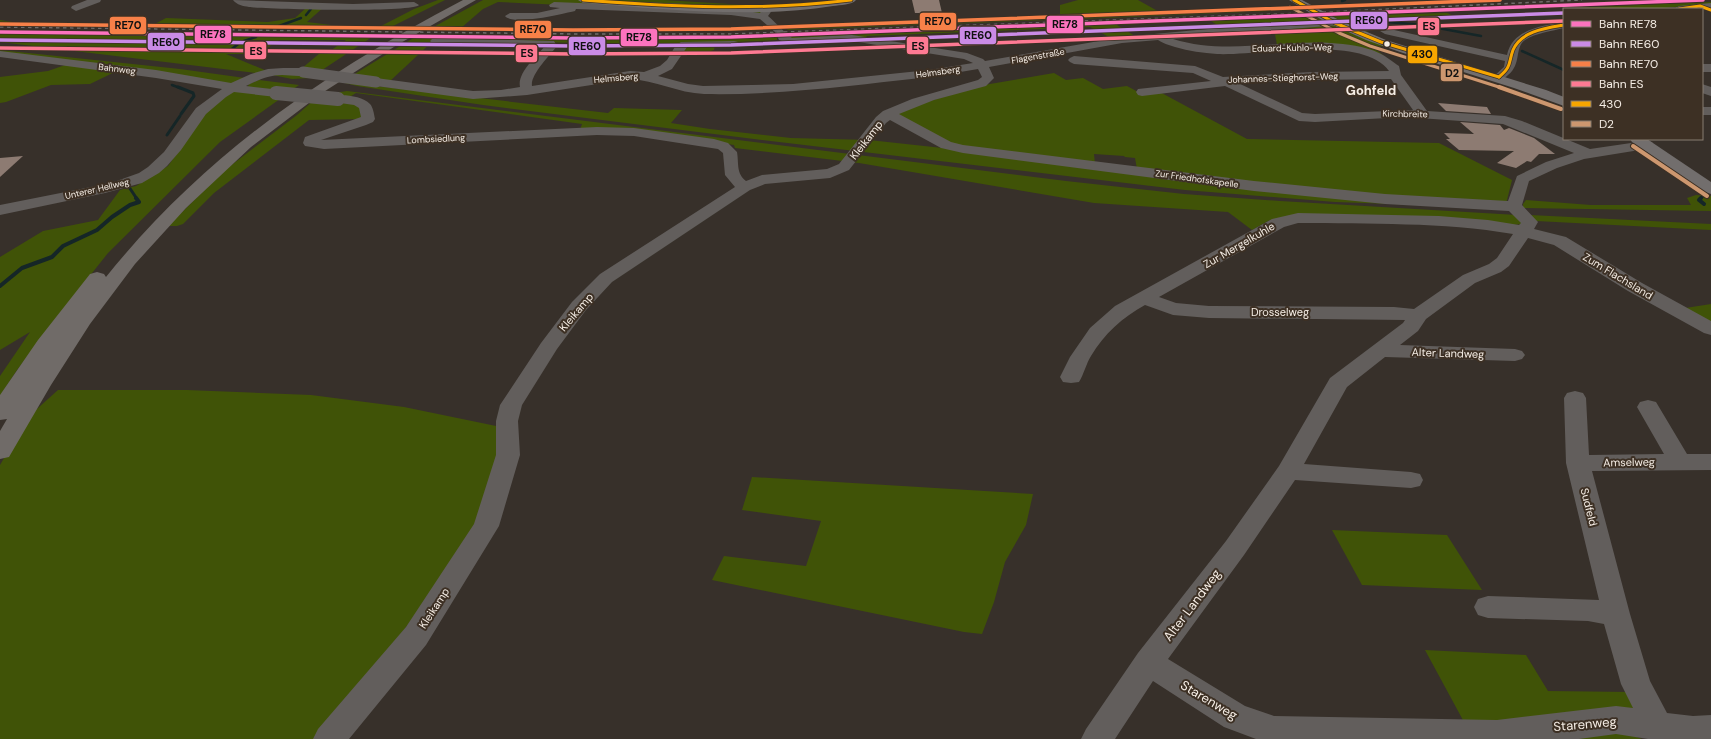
<svg xmlns="http://www.w3.org/2000/svg" width="1711" height="739" font-family="'DM Sans',sans-serif">
<style>
.green{fill:#405307}
.lines{fill:none;stroke-linecap:round;stroke-linejoin:round}
.stream-far2{stroke:#152627;stroke-width:2.5}
.stream-far1{stroke:#152627;stroke-width:3}
.stream{stroke:#152627;stroke-width:4}
.building{fill:#8d7b72}
.minor{fill:#625e5c;fill-rule:evenodd}
.major{fill:#726e6d;fill-rule:evenodd}
.highway{fill:#706b68;fill-rule:evenodd}
.rail{stroke:#716c6b;stroke-width:1.5;stroke-dasharray:3.5 3.5;stroke-linecap:butt}
.minor-bridge-far1{stroke:#625e5c;stroke-width:11}
.minor-bridge{stroke:#625e5c;stroke-width:14}
.bus-1-casing{stroke:#3d3024;stroke-width:4.5}
.bus-2-far1-casing{stroke:#3d3024;stroke-width:4.5}
.bus-2-casing{stroke:#3d3024;stroke-width:6}
.bus-1{stroke:#f7a600;stroke-width:3}
.bus-2-far1{stroke:#cd976f;stroke-width:3}
.bus-2{stroke:#cd976f;stroke-width:4}
.rail-1-casing{stroke:#3d3024;stroke-width:5}
.rail-2-casing{stroke:#3d3024;stroke-width:5}
.rail-3-casing{stroke:#3d3024;stroke-width:5}
.rail-4-casing{stroke:#3d3024;stroke-width:5}
.rail-1{stroke:#fc73be;stroke-width:3.5}
.rail-2{stroke:#ca8be6;stroke-width:3.5}
.rail-3{stroke:#f78048;stroke-width:3.5}
.rail-4{stroke:#fe7a93;stroke-width:3.5}
.bus-dot{fill:#f5ede5;stroke:#3d3024;stroke-width:1.5}
.labels{text-anchor:middle;dominant-baseline:central;stroke-width:4;stroke-linejoin:round;paint-order:stroke}
.far-street-label{font-size:9px;fill:#f5ede5;stroke:#3d3024}
.street-label{font-size:11px;fill:#f5ede5;stroke:#3d3024}
.far-district-label{font-size:13px;font-weight:bold;fill:#f5ede5;stroke:#3d3024}
.near-street-label{font-size:13px;fill:#f5ede5;stroke:#3d3024}
.line-badge{stroke:#3d3024;stroke-width:1.5}
.pale-badge-label{font-size:11px;text-anchor:middle;font-weight:bold;fill:#111}
</style>
<rect width="100%" height="100%" fill="#37302a"/>
<g class="green">
<path d="M438,0H445L385,30L0,25V20L19,23L151,26L166,18L268,22L295,18L307,7H324L307,22L331,25L328,28L371,29L376,26H381L414,9Z"/>
<path d="M483,0H664L763,6L762,13L758,14L498,2L483,9L461,28L565,30L775,29V30L623,32L428,30Z"/>
<path d="M1078,0H1138L1163,14L1302,8L1296,10L1130,17L786,30L793,27L861,25V24L1060,16V5Z"/>
<path d="M1711,2V4L1650,9L1572,8Z"/>
<path d="M1447,13L1459,18L1400,19L1366,32L1346,25L1333,16Z"/>
<path d="M1312,17L1321,19L1326,22L1222,28L1211,21L1117,25L1135,36L1113,39L1090,27L867,36L865,38L792,39L788,37Z"/>
<path d="M1333,25L1357,36L1385,46L1373,47L1384,56L1366,50L1277,45L1274,29Z"/>
<path d="M0,33L372,37L310,78L292,79L272,75L301,69L320,53H327L346,40H280L257,54H226L267,71L257,73L0,42Z"/>
<path d="M415,37L618,39L777,37V40C663,46 548,42 434,40L389,82L353,75Z"/>
<path d="M715,44L714,50L708,52L681,53L684,46Z"/>
<path d="M0,50L180,69L245,78L230,84L0,52Z"/>
<path d="M68,64L119,70L90,84L51,85L6,102L0,103V77L48,71Z"/>
<path d="M1054,73L1066,80L1083,78L1103,89L1127,86L1140,93L1158,91L1247,139L1439,143L1512,180L1506,204L1384,197L1137,169L1135,158L1125,157L1124,156L1094,154L1095,164L951,145L894,115L906,108L984,85Z"/>
<path d="M259,80L299,85L289,92L247,88L249,84Z"/>
<path d="M341,82L608,113L614,108L682,110L671,123L710,129L791,138L869,140L961,150L1179,177L1510,208L1335,202L1185,190L746,138L483,105L357,86Z"/>
<path d="M234,90L284,96L220,142L108,253L65,307L17,370L0,396V376L30,332L0,350V257L43,231L98,220L120,190L136,186L168,166L208,109Z"/>
<path d="M347,91L1066,181L1184,194L1280,201L1517,215L1522,224L1513,225L1282,217L1268,221L1252,230L1228,212L1094,203L859,163L735,148L734,145L715,142L580,130L582,124L356,93L348,98L320,95Z"/>
<path d="M315,99L359,105L363,119L309,120L214,193L183,224L177,226H168L225,170L297,115Z"/>
<path d="M1696,195L1711,196V211L1523,208V204L1526,200L1591,205H1691L1687,198Z"/>
<path d="M1530,215L1711,224V230L1536,221Z"/>
<path d="M1711,304V326L1679,309Z"/>
<path d="M58,390H187L311,395L404,407L501,427L505,455L481,525L324,739H0V465L28,417Z"/>
<path d="M752,477L1033,494L1026,525L1005,562L994,602L982,634L964,632L712,580L724,556L806,566L821,521L742,510Z"/>
<path d="M1332,530L1447,535L1482,590L1362,585Z"/>
<path d="M1425,650L1526,655L1548,691L1630,692L1638,709L1516,722H1464Z"/>
<path d="M1615,729L1642,739H1552Z"/>
</g>
<g class="lines">
<g class="stream-far2">
<path d="M1342,1L1345,0"/>
<path d="M306,15L311,9"/>
<path d="M1388,22L1422,25L1481,36"/>
<path d="M279,26L301,18"/>
<path d="M229,51L241,42L256,37"/>
<path d="M1522,51L1564,70"/>
<path d="M172,85L180,88"/>
</g>
<g class="stream-far1">
<path d="M178,87L193,93L194,96L181,114"/>
<path d="M167,135L180,116"/>
<path d="M129,187L137,199"/>
<path d="M1700,199L1705,194"/>
</g>
<g class="stream">
<path d="M1701,198L1699,200L1704,204"/>
<path d="M0,286L22,268L52,257L63,246L97,230L112,217L130,205L139,202L136,198"/>
</g>
</g>
<g class="building">
<path d="M912,0H939L942,13H915Z"/>
<path d="M1438,103L1487,107L1491,114L1446,111Z"/>
<path d="M1460,122L1500,125L1504,130L1509,128L1534,138L1555,154H1539L1531,162L1527,161L1516,168L1497,163L1514,151L1459,150L1446,139H1450L1444,133L1474,134Z"/>
<path d="M23,156L0,177V158Z"/>
</g>
<g class="lines">
<g class="minor">
<path d="M87,0H101L100,2L76,11L71,8L72,6Z"/>
<path d="M233,0L353,4L414,2L419,5C412,13 268,9 249,7C243,6 237,5 233,0Z"/>
<path d="M554,2L731,9L760,13L764,7L768,6L773,9L768,16C772,19 789,37 792,38L852,35L967,53L983,59L985,61L1122,37L1229,27L1335,20L1339,21L1340,23L1339,25L1173,39C1224,55 1278,40 1331,43C1346,44 1365,46 1379,53C1386,56 1393,62 1399,66L1401,75L1427,111L1505,116L1522,121L1590,149L1631,143L1647,141L1652,142L1654,145L1652,148L1584,159L1557,168L1529,181L1522,205L1538,222L1534,229L1566,237L1642,283L1711,321V335L1704,333L1628,291L1554,245L1528,238L1509,266L1501,272L1475,283L1426,319L1418,331L1400,345L1515,349L1522,351L1525,355L1522,359L1515,361L1385,357L1347,387L1304,464L1411,472L1420,474L1423,480L1420,486L1411,488L1295,480L1244,555L1168,659L1245,706L1274,716L1497,720L1616,706L1633,708L1621,684L1604,624L1588,621L1488,618L1478,615L1474,607L1478,599L1488,596L1599,600L1566,463L1564,398L1567,393L1575,391L1583,393L1586,398L1589,455L1664,454L1637,407L1640,402L1648,400L1656,402L1687,454H1711V470L1592,471L1630,614L1650,681L1667,713L1693,716L1711,715V739H1648L1616,734L1579,739H1256L1224,727L1153,681L1115,739H1081L1086,729L1138,653L1226,541L1279,466L1330,378L1403,323L1405,320L1209,318L1173,315L1145,305C1123,317 1104,334 1091,356C1086,364 1084,374 1079,382L1071,383L1063,382L1060,377L1070,357L1090,328L1115,306L1272,219L1298,213L1439,216L1488,220L1519,225L1521,223L1509,211L1385,204L1254,191L963,153L941,148L890,120L886,123L849,170L830,178L765,184L750,190L612,282L586,310L557,349L522,405L518,421L520,455L499,526L426,645L349,739H313L318,729L406,627L474,524L496,455V421L500,405L541,343L572,302L600,274L735,187L725,175L723,153L718,149L634,136L597,135L324,149L305,146L303,143L305,137L361,117L359,108L354,105L333,102L332,99L333,96C344,94 362,96 370,104C373,107 374,114 375,119L373,122L366,125L321,140L597,127L634,128L714,139L728,143L737,152C739,164 736,173 746,181L762,175L827,169L839,164L876,117L883,111L912,99L978,80L982,77L978,69C935,77 893,81 849,86C801,91 752,95 704,94C678,93 655,80 630,79L527,95L473,99L376,86L372,85L370,82L372,79L376,78L473,91L501,90L520,87C517,73 536,57 545,46L432,43L430,41L432,39L436,38L554,41L557,46C550,55 530,75 532,86L630,71L644,72L660,66L667,60L676,45L681,42L734,41L738,42L740,44L738,46L734,47H687L672,69L658,76L688,84L703,86L793,84L929,70L973,63L964,59L852,41L791,44L779,40L775,32L760,19L731,15L576,9L575,11C562,14 513,26 505,16L510,13H537L560,8L550,7L549,5ZM1158,40C1162,43 1169,45 1175,47C1189,51 1203,53 1217,54C1259,56 1362,34 1389,71L1312,72L1223,77L1195,66L1074,56L1070,58L1068,60L1070,62L1074,64L1193,73L1211,81L1138,89L1136,92L1138,95L1142,96L1225,86L1299,121L1315,122L1405,117L1503,124L1574,153L1546,162L1517,176L1508,201L1385,194L1254,181L963,145L951,142L899,114L934,100L986,86L994,78L989,67L1122,43ZM1391,79L1413,110L1315,114L1302,113L1238,83L1312,80ZM1298,223C1370,224 1442,222 1513,234L1497,258L1489,264L1463,275L1414,309L1394,307L1209,306L1176,303L1159,297L1284,227Z"/>
<path d="M1711,3V9H1674L1679,6Z"/>
<path d="M1564,22V28C1552,31 1536,33 1525,40C1514,48 1522,64 1508,75C1504,79 1501,81 1495,80L1493,77L1504,67L1505,61L1385,34L1380,31L1385,28L1507,55C1512,29 1542,26 1564,22Z"/>
<path d="M0,51L156,70L231,83L251,74L268,69L283,68H303L307,69L309,72L307,75C299,77 290,75 282,75C269,75 258,80 246,86L281,90L282,93L281,96L276,97L234,92L226,97L206,114L181,150L167,166L159,173L142,183L105,193L0,215V205L111,183L139,173L148,167L164,152L196,108L222,89L156,78L0,57Z"/>
<rect x="1702" y="64" width="9" height="8"/>
<path d="M1702,84L1711,87V96L1702,93Z"/>
<rect x="1702" y="107" width="9" height="8"/>
</g>
<g class="major">
<path d="M578,0C635,0 692,6 749,6C785,6 820,0 856,0C852,5 840,5 833,6C751,19 666,9 583,3Z"/>
<path d="M1289,0H1302L1341,21L1386,40L1546,90L1564,97V106L1514,88L1400,52L1366,40L1322,20Z"/>
<path d="M1630,139H1647L1711,182V194L1705,192L1632,142Z"/>
</g>
<path class="highway" d="M463,0H476L397,45L322,93L251,147L186,208L135,264L90,324L51,385L9,457L0,459V431L7,419L0,420V395L38,340L90,274L97,272L104,274L106,277C205,154 324,73 463,0Z"/>
<path class="rail" d="M0,27L576,34H731L1306,13L1582,0"/>
<path class="minor-bridge-far1" d="M303,72L376,82"/>
<path class="minor-bridge" d="M276,93L338,99"/>
<g class="bus-1-casing">
<g id="bus-1">
<path d="M583,0C673,7 761,11 851,0"/>
<path d="M1294,0L1335,23L1381,42L1499,77"/>
<path d="M1679,9L1700,6L1711,10"/>
<path d="M1499,77C1512,66 1508,64 1513,50C1521,31 1546,28 1564,25"/>
</g>
</g>
<g class="bus-2-far1-casing">
<path id="bus-2-far1" d="M1290,7L1339,33L1370,46L1502,88"/>
</g>
<g class="bus-2-casing">
<g id="bus-2">
<path d="M1499,87L1561,109"/>
<path d="M1633,146L1707,196"/>
</g>
</g>
<use href="#bus-1" class="bus-1"/>
<use href="#bus-2-far1" class="bus-2-far1"/>
<use href="#bus-2" class="bus-2"/>
<g class="rail-1-casing">
<path id="rail-1" d="M0,32L573,38L731,37L1703,0"/>
</g>
<g class="rail-2-casing">
<path id="rail-2" d="M0,40L573,46L731,45L1564,13"/>
</g>
<g class="rail-3-casing">
<path id="rail-3" d="M0,24L573,30L731,29L1500,0"/>
</g>
<g class="rail-4-casing">
<path id="rail-4" d="M0,48L573,54L731,53L1564,21"/>
</g>
<use href="#rail-1" class="rail-1"/>
<use href="#rail-2" class="rail-2"/>
<use href="#rail-3" class="rail-3"/>
<use href="#rail-4" class="rail-4"/>
</g>
<circle class="bus-dot" cx="1387" cy="44" r="3.5"/>
<g class="labels">
<g class="far-street-label">
<text transform="translate(1292 48) rotate(-1)">Eduard-Kuhlo-Weg</text>
<text transform="translate(1038 56) rotate(-10)">Flagenstraße</text>
<text transform="translate(117 69) rotate(7)">Bahnweg</text>
<text transform="translate(938 72) rotate(-8)">Helmsberg</text>
<text transform="translate(616 78) rotate(-5)">Helmsberg</text>
<text transform="translate(1283 78) rotate(-2)">Johannes-Stieghorst-Weg</text>
<text transform="translate(1405 114) rotate(1)">Kirchbreite</text>
<text transform="translate(436 139) rotate(-3)">Lombsiedlung</text>
<text transform="translate(1197 179) rotate(8)">Zur Friedhofskapelle</text>
<text transform="translate(97 189) rotate(-13)">Unterer Hellweg</text>
</g>
<g class="street-label">
<text transform="translate(866 140) rotate(-52)">Kleikamp</text>
<text transform="translate(1239 245) rotate(-30)">Zur Mergelkuhle</text>
<text transform="translate(1618 276) rotate(31)">Zum Flachsland</text>
<text transform="translate(576 312) rotate(-50)">Kleikamp</text>
<text x="1280" y="312">Drosselweg</text>
<text transform="translate(1448 353) rotate(2)">Alter Landweg</text>
<text transform="translate(1629 462) rotate(-1)">Amselweg</text>
<text transform="translate(1589 507) rotate(76)">Sudfeld</text>
<text transform="translate(434 608) rotate(-57)">Kleikamp</text>
</g>
<g class="far-district-label">
<text x="1371" y="90">Gohfeld</text>
</g>
<g class="near-street-label">
<text transform="translate(1192 605) rotate(-53)">Alter Landweg</text>
<text transform="translate(1209 700) rotate(31)">Starenweg</text>
<text transform="translate(1585 724) rotate(-5)">Starenweg</text>
</g>
</g>
<g class="line-badge">
<rect x="1350" y="11" width="38" height="19" rx="4" fill="#ca8be6"/>
<rect x="919" y="12" width="38" height="19" rx="4" fill="#f78048"/>
<rect x="1046" y="15" width="38" height="19" rx="4" fill="#fc73be"/>
<rect x="109" y="16" width="38" height="19" rx="4" fill="#f78048"/>
<rect x="1417" y="17" width="23" height="19" rx="4" fill="#fe7a93"/>
<rect x="514" y="20" width="38" height="19" rx="4" fill="#f78048"/>
<rect x="194" y="25" width="38" height="19" rx="4" fill="#fc73be"/>
<rect x="959" y="26" width="38" height="19" rx="4" fill="#ca8be6"/>
<rect x="620" y="28" width="38" height="19" rx="4" fill="#fc73be"/>
<rect x="147" y="32" width="38" height="19" rx="4" fill="#ca8be6"/>
<rect x="906" y="36" width="23" height="19" rx="4" fill="#fe7a93"/>
<rect x="568" y="36" width="38" height="20" rx="4" fill="#ca8be6"/>
<rect x="244" y="41" width="23" height="19" rx="4" fill="#fe7a93"/>
<rect x="515" y="44" width="23" height="19" rx="4" fill="#fe7a93"/>
<rect x="1407" y="45" width="31" height="19" rx="4" fill="#f7a600"/>
<rect x="1440" y="63" width="23" height="19" rx="4" fill="#cd976f"/>
</g>
<g class="pale-badge-label">
<text x="1369" y="24">RE60</text>
<text x="938" y="25">RE70</text>
<text x="1065" y="28">RE78</text>
<text x="128" y="29">RE70</text>
<text x="1429" y="30">ES</text>
<text x="533" y="33">RE70</text>
<text x="213" y="38">RE78</text>
<text x="978" y="39">RE60</text>
<text x="639" y="41">RE78</text>
<text x="166" y="46">RE60</text>
<text x="918" y="50">ES</text>
<text x="587" y="50">RE60</text>
<text x="256" y="55">ES</text>
<text x="527" y="57">ES</text>
<text x="1422" y="58">430</text>
<text x="1452" y="77">D2</text>
</g>
<rect x="1563" y="8" width="140" height="132" fill="#3d3024" stroke="#877c71"/>
<rect x="1571" y="21" width="20" height="6" fill="#fc73be" stroke="#877c71"/>
<text x="1599" y="28" font-size="12" fill="#f5ede5">Bahn RE78</text>
<rect x="1571" y="41" width="20" height="6" fill="#ca8be6" stroke="#877c71"/>
<text x="1599" y="48" font-size="12" fill="#f5ede5">Bahn RE60</text>
<rect x="1571" y="61" width="20" height="6" fill="#f78048" stroke="#877c71"/>
<text x="1599" y="68" font-size="12" fill="#f5ede5">Bahn RE70</text>
<rect x="1571" y="81" width="20" height="6" fill="#fe7a93" stroke="#877c71"/>
<text x="1599" y="88" font-size="12" fill="#f5ede5">Bahn ES</text>
<rect x="1571" y="101" width="20" height="6" fill="#f7a600" stroke="#877c71"/>
<text x="1599" y="108" font-size="12" fill="#f5ede5">430</text>
<rect x="1571" y="121" width="20" height="6" fill="#cd976f" stroke="#877c71"/>
<text x="1599" y="128" font-size="12" fill="#f5ede5">D2</text>
</svg>
